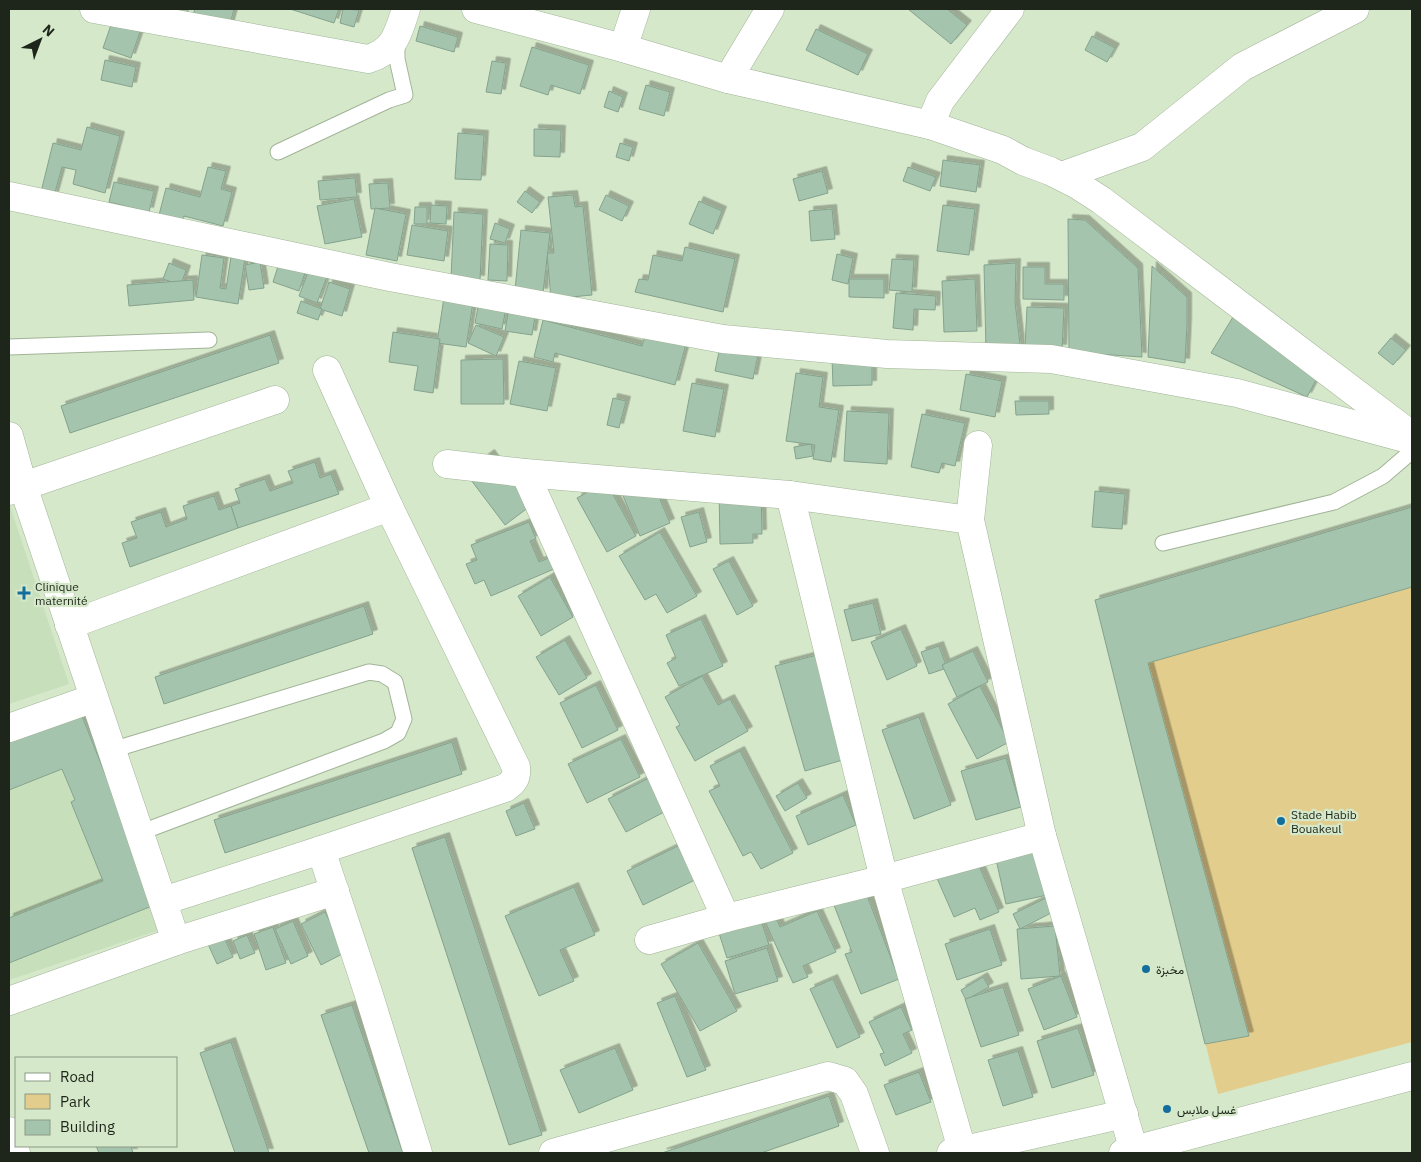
<svg xmlns="http://www.w3.org/2000/svg" width="1421" height="1162" font-family="'IBM Plex Sans',Vazirmatn,sans-serif">
<style>
.built{fill:#c7dfba}
.green{fill:#e2cd8c}
.building{fill:#a5c4ae;stroke:#84a28d;filter:url(#shadow)}
.lines{fill:none;stroke-linecap:round;stroke-linejoin:round}
.service-casing{stroke:#a2b498;stroke-width:17}
.minor-casing{stroke:#a2b498;stroke-width:29}
.trunk-casing{stroke:#a2b498;stroke-width:29}
.service{stroke:#fff;stroke-width:15}
.minor{stroke:#fff;stroke-width:28}
.trunk{stroke:#fff;stroke-width:28}
.poi-dot{fill:#136e9d;stroke:#d5e8ca;stroke-width:2}
.labels{text-anchor:middle;dominant-baseline:central;stroke-width:4.5;stroke-linejoin:round;paint-order:stroke}
.poi-label{font-size:12px;fill:#1e251a;stroke:#d5e8ca;text-anchor:start}
</style>
<defs>
<filter id="shadow"><feDropShadow dx="4.5" dy="-4.5" stdDeviation="0" flood-color="#0004"/></filter>
</defs>
<rect width="100%" height="100%" fill="#d5e8ca"/>
<g class="built">
<path d="M9,503L69,684L9,704Z"/>
<path d="M80,719L159,930L9,980V743Z"/>
</g>
<path class="green" d="M1412,507V1042L1218,1094L1095,600Z"/>
<g class="building">
<path d="M173,9H188V14L173,12Z"/>
<path d="M195,9H234L229,28L192,17Z"/>
<path d="M290,9H339L334,23Z"/>
<path d="M343,9L359,10L354,27L340,23Z"/>
<path d="M908,9H947L967,25L951,44Z"/>
<path d="M112,22L140,32L131,58L103,48Z"/>
<path d="M420,26L458,37L454,52L416,41Z"/>
<path d="M816,29L868,54L858,75L806,50Z"/>
<path d="M1092,36L1115,48L1107,62L1085,50Z"/>
<path d="M532,47L589,65L580,94L551,85L548,95L520,86Z"/>
<path d="M105,60L136,67L132,87L101,80Z"/>
<path d="M492,61L506,63L501,94L486,92Z"/>
<path d="M646,85L670,92L664,116L639,109Z"/>
<path d="M609,91L623,97L618,112L604,107Z"/>
<path d="M87,127L120,136L105,193L73,184L76,170L62,167L54,196L41,192L53,143L81,150Z"/>
<path d="M534,129L561,130L560,157L534,156Z"/>
<path d="M458,133L484,135L481,180L455,179Z"/>
<path d="M620,143L633,147L629,161L616,157Z"/>
<path d="M943,160L980,165L976,192L940,186Z"/>
<path d="M208,167L226,171L221,189L232,192L223,226L184,216L183,221L159,215L166,188L200,197Z"/>
<path d="M908,167L936,177L930,191L903,181Z"/>
<path d="M822,171L828,193L799,201L793,179Z"/>
<path d="M355,178L357,197L320,200L318,181Z"/>
<path d="M114,182L154,191L149,212L109,202Z"/>
<path d="M388,183L390,208L371,209L369,184Z"/>
<path d="M525,191L540,202L532,213L517,202Z"/>
<path d="M573,195L575,207L583,206L592,295L551,299L547,253H554L548,197Z"/>
<path d="M606,195L629,206L622,221L599,210Z"/>
<path d="M354,199L362,237L325,244L317,206Z"/>
<path d="M699,201L722,211L713,234L689,224Z"/>
<path d="M431,205L447,206L446,224L430,223Z"/>
<path d="M943,205L975,209L969,255L937,251Z"/>
<path d="M415,207H427V224H414Z"/>
<path d="M375,208L406,214L397,261L366,255Z"/>
<path d="M832,209L835,239L811,241L809,211Z"/>
<path d="M454,212L483,214L480,280L451,278Z"/>
<path d="M1068,219L1085,220L1138,268L1142,357L1069,352Z"/>
<path d="M495,223L510,229L505,243L490,239Z"/>
<path d="M412,225L448,231L444,261L407,255Z"/>
<path d="M521,230L550,233L543,293L515,290Z"/>
<path d="M490,244L508,245L507,281L488,280Z"/>
<path d="M685,247L735,259L723,312L635,292L639,279L648,280L653,255L682,261Z"/>
<path d="M232,250L246,252L238,304L196,297L202,255L224,258L220,288L226,289Z"/>
<path d="M837,254L853,258L848,284L832,280Z"/>
<path d="M892,259L914,260L912,292L889,290Z"/>
<path d="M280,260L306,270L299,291L273,282Z"/>
<path d="M260,262L264,288L249,290L245,265Z"/>
<path d="M169,263L186,270L181,285L163,279Z"/>
<path d="M1016,263L1015,302L1021,353L986,350L984,265Z"/>
<path d="M1152,266L1187,297V323L1185,363L1148,357Z"/>
<path d="M310,267L328,274L317,303L299,296Z"/>
<path d="M1023,267H1045V284H1064V300L1023,299Z"/>
<path d="M849,279H884V298L849,297Z"/>
<path d="M975,279L977,331L944,332L942,281Z"/>
<path d="M193,280L194,300L129,306L127,285Z"/>
<path d="M329,282L350,289L342,316L320,309Z"/>
<path d="M445,291L474,296L466,347L437,343Z"/>
<path d="M896,293L936,296L935,310L914,309L913,330L893,328Z"/>
<path d="M301,301L322,309L318,320L297,313Z"/>
<path d="M479,302L506,308L502,329L475,323Z"/>
<path d="M509,307L536,311L532,335L505,331Z"/>
<path d="M1027,307L1064,308L1062,349L1025,347Z"/>
<path d="M1233,317L1318,376L1307,397L1211,353Z"/>
<path d="M543,320L642,346L646,333L686,344L675,385L555,353L553,362L534,357Z"/>
<path d="M476,325L504,337L496,356L468,343Z"/>
<path d="M393,332L440,339L433,393L414,390L418,366L389,362Z"/>
<path d="M270,335L279,363L70,433L61,406Z"/>
<path d="M1391,338L1406,350L1393,365L1378,353Z"/>
<path d="M720,347L758,355L753,379L715,371Z"/>
<path d="M832,357H872V385L833,386Z"/>
<path d="M503,359L504,404H461V360Z"/>
<path d="M519,361L556,368L547,411L510,404Z"/>
<path d="M796,373L823,377L819,407L839,410L831,462L813,459L815,445L786,441Z"/>
<path d="M966,374L1002,381L995,417L960,410Z"/>
<path d="M692,383L724,389L715,437L683,431Z"/>
<path d="M613,398L626,401L619,428L607,425Z"/>
<path d="M1015,401H1049V414L1016,415Z"/>
<path d="M847,411L889,413L887,464L844,461Z"/>
<path d="M922,414L965,423L955,466L942,463L939,473L911,467Z"/>
<path d="M811,444L813,456L796,459L794,447Z"/>
<path d="M490,454L503,472L537,501L505,525L465,472Z"/>
<path d="M315,462L320,478L331,474L339,494L238,528L231,506L240,503L235,489L265,479L270,491L293,483L288,471Z"/>
<path d="M651,478L670,523L640,536L621,491Z"/>
<path d="M606,482L636,536L607,552L577,498Z"/>
<path d="M761,488L762,534H753V543L720,544L719,489Z"/>
<path d="M1095,491L1125,494L1122,529L1092,527Z"/>
<path d="M214,496L219,510L231,506L238,528L130,567L122,543L137,538L131,522L161,512L166,527L187,519L183,506Z"/>
<path d="M1412,507V587L1148,663L1249,1036L1205,1044L1095,600Z"/>
<path d="M699,512L707,542L690,547L681,517Z"/>
<path d="M529,522L536,539L530,541L539,562L556,555L561,566L491,596L484,580L475,584L466,564L477,560L471,545Z"/>
<path d="M660,532L697,596L667,613L656,594L645,600L619,556Z"/>
<path d="M729,561L753,606L737,615L713,569Z"/>
<path d="M550,577L573,617L541,636L518,596Z"/>
<path d="M873,603L881,634L852,641L844,610Z"/>
<path d="M364,606L373,634L164,704L155,677Z"/>
<path d="M701,619L723,666L679,686L667,663L676,658L666,635Z"/>
<path d="M901,629L917,666L887,680L871,642Z"/>
<path d="M565,640L587,678L559,695L536,657Z"/>
<path d="M939,646L947,668L929,674L921,652Z"/>
<path d="M973,651L988,682L957,697L942,665Z"/>
<path d="M817,655L846,759L805,771L775,666Z"/>
<path d="M702,676L718,705L730,699L748,731L695,761L676,727L680,725L665,697Z"/>
<path d="M596,685L618,730L582,748L560,703Z"/>
<path d="M980,686L1009,742L977,759L948,704Z"/>
<path d="M80,711L157,904L9,963V918L103,881L71,802L75,800L62,769L9,790V728Z"/>
<path d="M919,717L951,805L914,819L882,730Z"/>
<path d="M621,739L640,777L587,803L568,764Z"/>
<path d="M452,742L462,774L225,853L214,820Z"/>
<path d="M740,751L793,853L761,869L751,852L743,856L709,791L720,786L710,766Z"/>
<path d="M1006,758L1021,807L976,820L961,771Z"/>
<path d="M649,778L666,811L626,832L608,799Z"/>
<path d="M798,783L807,798L785,811L776,796Z"/>
<path d="M843,795L856,825L808,845L796,816Z"/>
<path d="M524,803L535,829L516,836L506,811Z"/>
<path d="M445,837L542,1135L509,1145L412,848Z"/>
<path d="M1042,845L1052,894L1006,904L995,855Z"/>
<path d="M678,846L695,880L643,905L627,871Z"/>
<path d="M976,859L999,912L980,920L975,908L954,917L936,876Z"/>
<path d="M574,887L595,935L560,950L574,981L539,996L505,916Z"/>
<path d="M866,893L899,979L861,994L845,954L852,952L834,905Z"/>
<path d="M1046,898L1053,912L1020,929L1013,914Z"/>
<path d="M758,911L769,945L727,958L716,924Z"/>
<path d="M817,911L836,952L803,966L808,977L793,983L763,917L774,913L780,927Z"/>
<path d="M325,912L346,952L321,965L301,924Z"/>
<path d="M293,921L308,956L291,964L275,929Z"/>
<path d="M1055,926L1060,976L1021,979L1017,929Z"/>
<path d="M273,927L286,963L266,970L254,934Z"/>
<path d="M990,929L1002,965L957,980L945,944Z"/>
<path d="M223,935L233,957L217,964L207,942Z"/>
<path d="M247,935L255,953L240,959L233,941Z"/>
<path d="M698,943L737,1011L700,1031L661,964Z"/>
<path d="M767,948L778,981L735,994L725,961Z"/>
<path d="M1061,976L1077,1017L1044,1030L1028,989Z"/>
<path d="M983,977L989,987L966,1000L961,990Z"/>
<path d="M833,979L860,1037L837,1048L810,989Z"/>
<path d="M1003,987L1019,1035L981,1047L965,999Z"/>
<path d="M675,996L706,1070L687,1077L657,1003Z"/>
<path d="M352,1005L403,1153H369L321,1015Z"/>
<path d="M901,1007L912,1030L903,1034L912,1053L885,1066L880,1054L884,1053L869,1022Z"/>
<path d="M1078,1028L1094,1075L1052,1088L1037,1041Z"/>
<path d="M231,1042L263,1135L269,1153H235L200,1053Z"/>
<path d="M615,1048L633,1090L579,1113L560,1070Z"/>
<path d="M1018,1051L1033,1097L1003,1106L988,1060Z"/>
<path d="M919,1072L931,1102L896,1115L884,1085Z"/>
<path d="M829,1096L839,1126L761,1153H662Z"/>
<path d="M96,1146H131L133,1153H99Z"/>
</g>
<g class="lines">
<g class="service-casing">
<g id="service">
<path d="M278,152L389,100L405,95L397,59V39"/>
<path d="M9,347L209,340"/>
<path d="M1163,543L1334,502L1383,476L1412,451"/>
<path d="M112,750L369,672L382,674L395,682L404,719L398,733L384,741L139,833"/>
</g>
</g>
<g class="minor-casing">
<g id="minor">
<path d="M94,9L368,59C395,51 398,33 406,9"/>
<path d="M476,9L623,48L728,79L930,125L1003,150L1023,161L1050,171L1076,184L1101,200L1410,434"/>
<path d="M623,48L636,9"/>
<path d="M728,79L770,9"/>
<path d="M930,125L940,101L1010,9"/>
<path d="M1062,176L1142,147L1242,67L1355,9"/>
<path d="M9,196L390,277L723,339L887,354L1051,359L1237,393L1412,440"/>
<path d="M9,436L23,486L176,941"/>
<path d="M978,445L970,520L1042,836L1134,1151"/>
<path d="M447,464L525,473L790,495L970,520"/>
<path d="M525,473L726,918"/>
<path d="M9,491L275,400"/>
<path d="M790,495L884,879L963,1153"/>
<path d="M69,625L389,507"/>
<path d="M9,728L94,698"/>
<path d="M321,850L368,992L418,1153"/>
<path d="M163,901L321,850L505,788C514,782 517,778 516,767L389,507L327,370"/>
<path d="M649,940L726,918L884,879L1042,836"/>
<path d="M9,1001L176,941L335,891"/>
<path d="M9,1131L16,1153"/>
<path d="M553,1153L828,1076L845,1081L854,1094L875,1153"/>
<path d="M951,1153L1124,1114"/>
</g>
</g>
<g class="trunk-casing">
<path id="trunk" d="M1123,1153L1412,1076"/>
</g>
<use href="#service" class="service"/>
<use href="#minor" class="minor"/>
<use href="#trunk" class="trunk"/>
</g>
<g class="poi-dot">
<path d="M21.5 585.5h5v5h5v5h-5v5h-5v-5h-5v-5h5z"/>
<circle cx="1281" cy="821" r="5"/>
<circle cx="1146" cy="969" r="5"/>
<circle cx="1167" cy="1109" r="5"/>
</g>
<g class="labels">
<g class="poi-label">
<text x="35" y="586">Clinique<tspan x="35" dy="14">maternité</tspan></text>
<text x="1291" y="814">Stade Habib<tspan x="1291" dy="14">Bouakeul</tspan></text>
<text x="1156" y="969">مخبزة</text>
<text x="1177" y="1109">غسل ملابس</text>
</g>
</g>
<rect width="1421" height="1162" fill="none" stroke="#1e251a" stroke-width="20"/>
<rect x="15" y="1057" width="162" height="90" fill="#d5e8ca" stroke="#8c9a84"/>
<rect x="25" y="1073" width="25" height="8" fill="#ffffff" stroke="#8c9a84"/>
<text x="60" y="1082" font-size="15" fill="#1e251a">Road</text>
<rect x="25" y="1094" width="25" height="15" fill="#e2cd8c" stroke="#8c9a84"/>
<text x="60" y="1107" font-size="15" fill="#1e251a">Park</text>
<rect x="25" y="1120" width="25" height="15" fill="#a5c4ae" stroke="#8c9a84"/>
<text x="60" y="1132" font-size="15" fill="#1e251a">Building</text>
<g transform="translate(40 40) rotate(42)" stroke="#d5e8ca" stroke-width="4" paint-order="stroke">
<path d="M0-4L9 19L0 12L-9 19Z" fill="#1e251a"/>
<text y="-8" font-size="14" font-weight="bold" text-anchor="middle" fill="#1e251a">N</text>
</g>
</svg>
